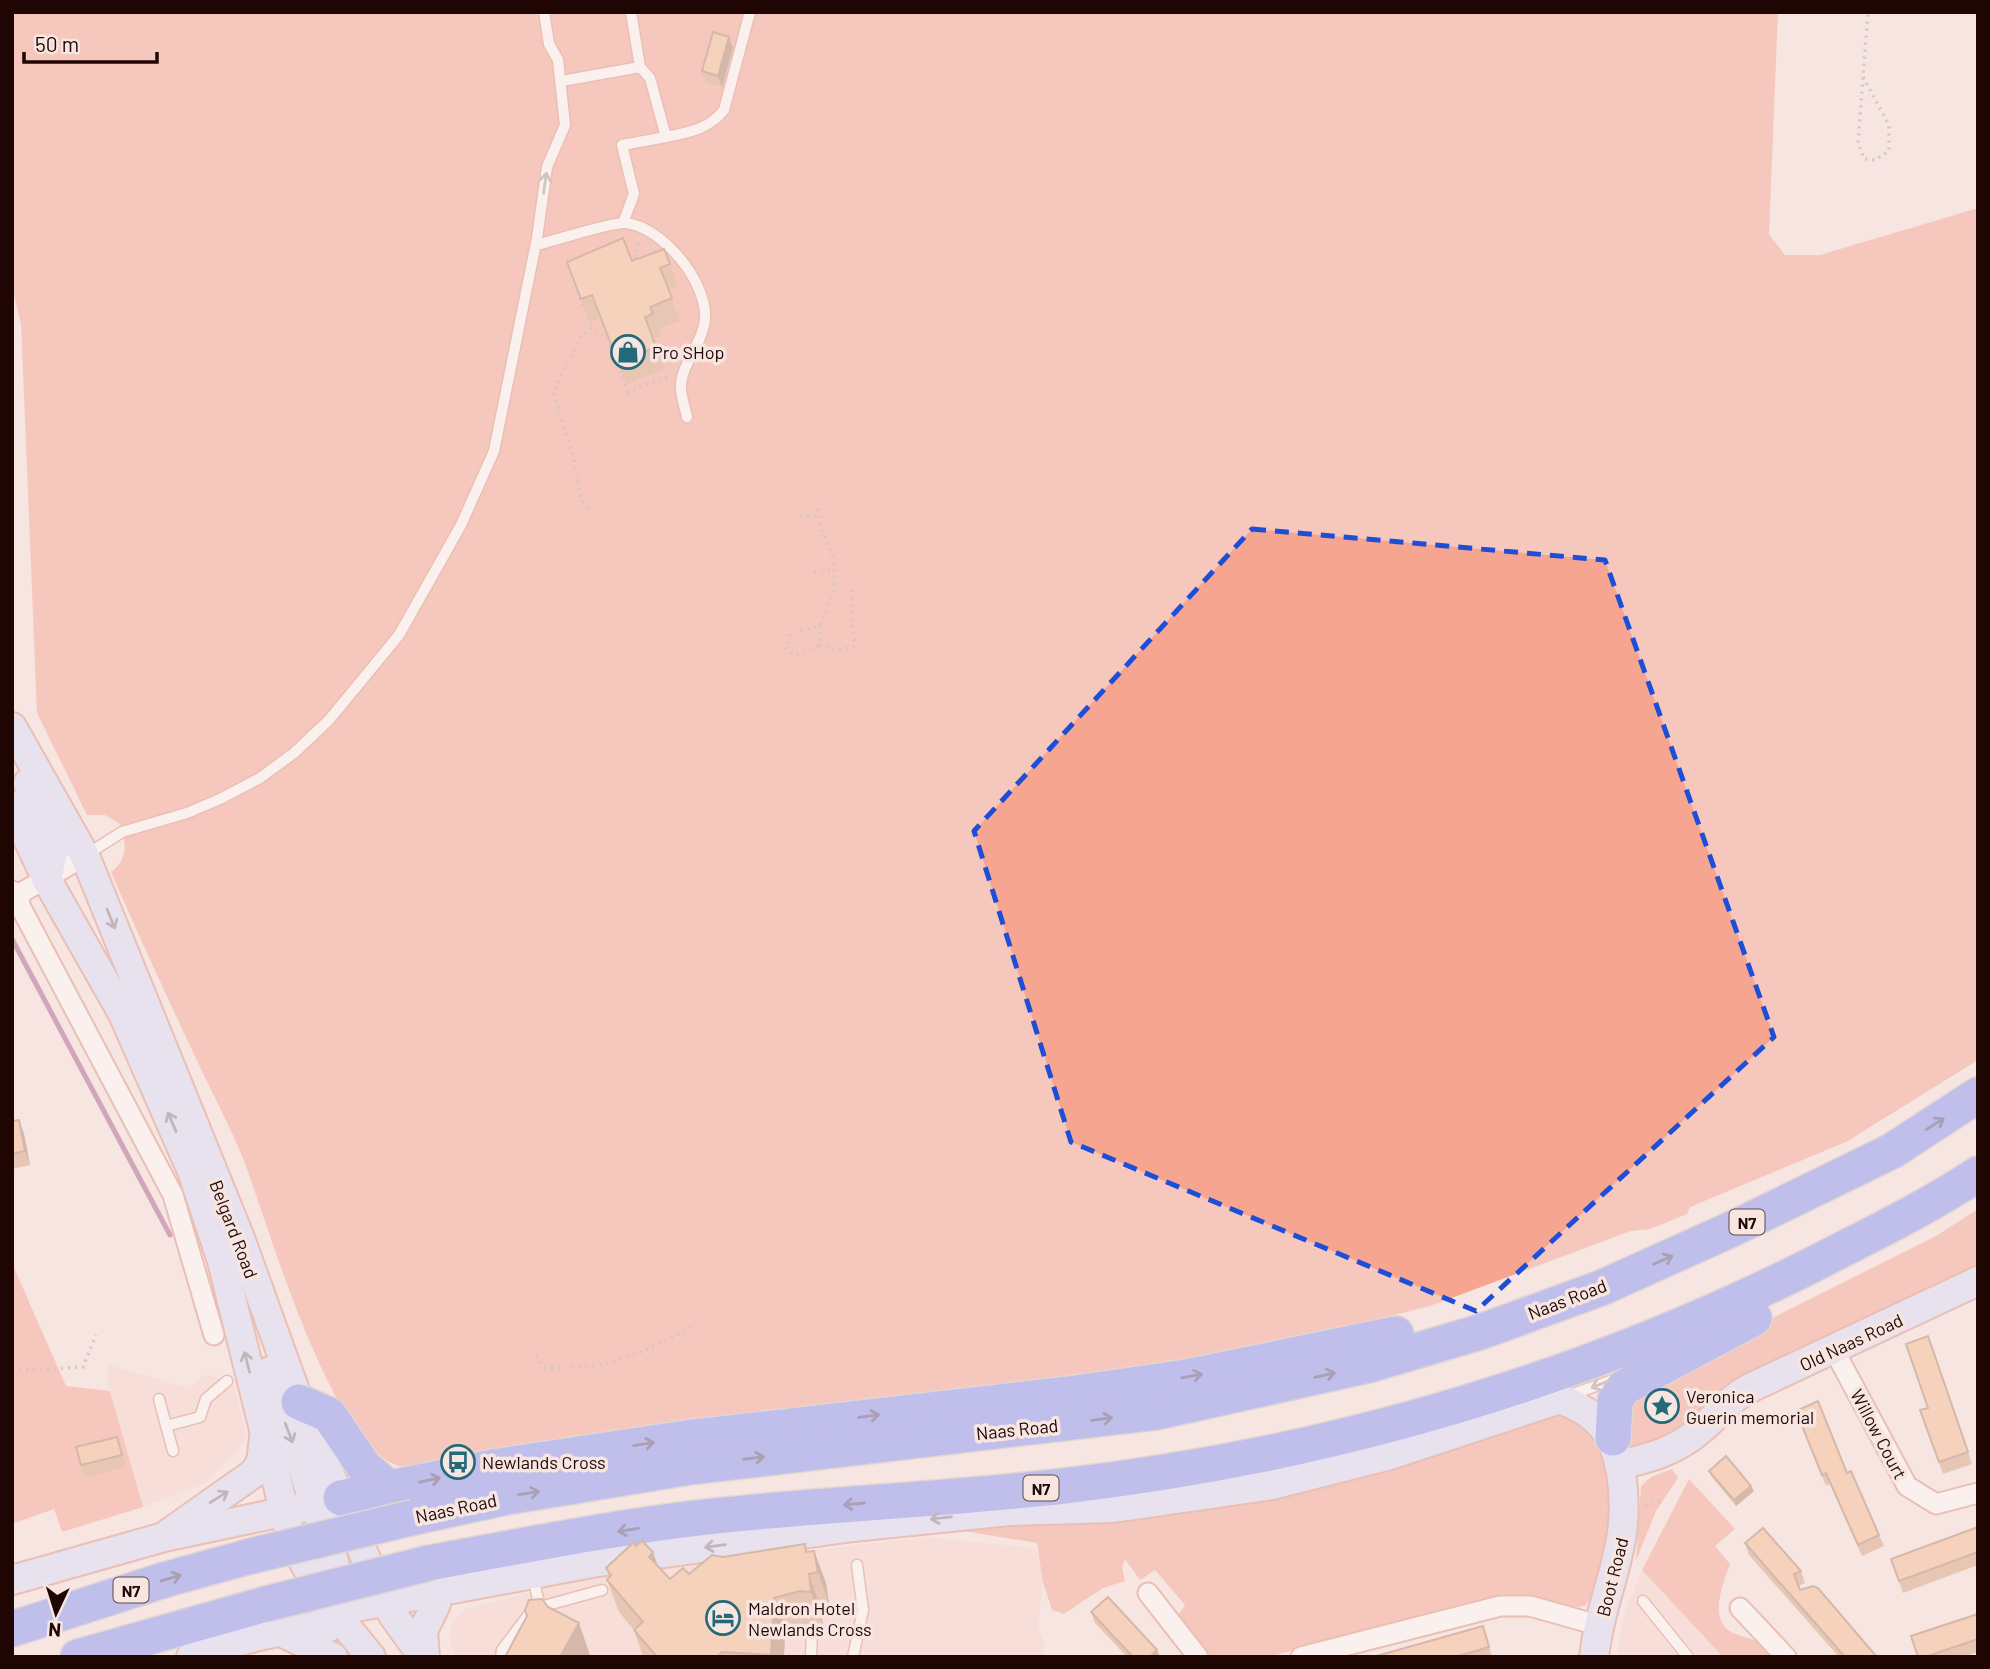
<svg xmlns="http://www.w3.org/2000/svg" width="1990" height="1669" font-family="Barlow,sans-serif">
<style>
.built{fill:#fad6cd}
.green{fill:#f6a591}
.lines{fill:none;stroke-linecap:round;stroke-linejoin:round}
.stream{stroke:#a4598d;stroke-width:5}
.lane-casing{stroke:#db907d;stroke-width:13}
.street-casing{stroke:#db907d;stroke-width:23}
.secondary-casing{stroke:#db907d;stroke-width:32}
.highway-casing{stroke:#c9c3c2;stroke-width:38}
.path{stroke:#b29f9b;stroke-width:3.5;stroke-dasharray:2 5;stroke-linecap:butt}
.lane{stroke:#fff;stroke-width:10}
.street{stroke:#fff;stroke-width:19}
.secondary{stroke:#d8ddfd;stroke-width:28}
.highway{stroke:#7e8ef7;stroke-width:35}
.highway-bridge-casing{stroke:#c9c3c2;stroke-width:38;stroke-linecap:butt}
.highway-bridge{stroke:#7e8ef7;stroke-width:35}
.wall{fill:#d4a07c}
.shaded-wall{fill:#ad8265}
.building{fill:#f7ba90;stroke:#ad8265;stroke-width:2}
.oneway{stroke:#a69b9a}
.oneway2{stroke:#857c8c}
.oneway3{stroke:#4f4a7c}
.marked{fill:none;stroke:#1d4ed8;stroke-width:5;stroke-dasharray:14 9;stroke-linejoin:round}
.labels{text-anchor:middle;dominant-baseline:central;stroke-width:7;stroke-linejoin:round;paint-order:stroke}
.shield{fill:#f6e5e1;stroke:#604945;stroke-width:2}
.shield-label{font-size:16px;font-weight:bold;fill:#200602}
.poi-label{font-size:18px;fill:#200602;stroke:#f6e5e1;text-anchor:start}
.street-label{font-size:18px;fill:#200602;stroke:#f6e5e1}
</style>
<rect width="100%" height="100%" fill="#f6e5e1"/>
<g class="built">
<path d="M109,1365L188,1388L207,1374L234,1385L247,1435L239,1449L205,1483L143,1507L107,1379Z"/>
<path d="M925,1537L1033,1548L1040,1555L1043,1582L1038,1628L1044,1641V1657H455L450,1641L451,1626L463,1610L591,1576Z"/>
<path d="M1642,1570L1723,1657H1617L1622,1622Z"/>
</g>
<g class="green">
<path d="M12,12H1778L1769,234L1785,255H1820L1978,208V1060L1846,1142L1690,1207L1687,1214L1650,1229L1631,1231L1430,1306L1338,1329L1157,1366L409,1467C336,1470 267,1219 244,1161C231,1128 214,1097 199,1065C169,1001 139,937 111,872C129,859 126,843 120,824L105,815H87L37,713L21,324L12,287Z"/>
<path d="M1978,1209V1270L1628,1462L1630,1408L1642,1383L1936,1236Z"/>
<path d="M12,1263L66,1386L110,1391L143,1507L62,1532L54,1509L12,1524Z"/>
<path d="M1551,1407L1580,1417L1609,1469L1613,1531L1594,1596L1584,1606L1565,1609L1542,1603L1360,1633L1267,1657H1207L1175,1619L1185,1605L1155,1570L1140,1580L1125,1559L1122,1567L1125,1581L1103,1588L1064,1614L1052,1610L1043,1582L1037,1543L963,1531L1106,1513Z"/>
<path d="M1672,1469L1678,1478L1656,1511L1636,1561L1641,1486L1651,1477Z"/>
<path d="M1689,1479L1735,1529L1715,1546L1730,1564C1723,1584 1706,1624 1736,1634C1760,1643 1754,1636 1773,1657H1723L1642,1570Z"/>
</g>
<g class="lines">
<path class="stream" d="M12,939L170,1235"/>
<g class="lane-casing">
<g id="lane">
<path d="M562,81L640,67"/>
<path d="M666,137C690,132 709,129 724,110L750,12"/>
<path d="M623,223L634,194L622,145L666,137L650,78L640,67L631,12"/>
<path d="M536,245C554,241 611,222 625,223C662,226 708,282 705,320C702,344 682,364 681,385C680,394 685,407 687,417"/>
<path d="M86,855L122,832L187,813L220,799L260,778L294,753L329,720L399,635L461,525L494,451L537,238L547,167L565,125L558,60L549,44L544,12"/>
<path d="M1567,1396L1616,1379"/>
<path d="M159,1399L173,1451"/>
<path d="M166,1426L200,1417L206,1399L227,1381"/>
<path d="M533,1578L540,1607"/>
<path d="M1643,1601L1688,1657"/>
<path d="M501,1657L502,1650L530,1613L540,1607L602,1590"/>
<path d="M811,1657L812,1630"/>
<path d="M853,1657L863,1610L857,1565"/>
</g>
</g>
<g class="street-casing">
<g id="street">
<path d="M12,891L19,894L85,856"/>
<path d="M19,894L20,906L173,1195L214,1335"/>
<path d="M1834,1350L1907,1486L1936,1504L1978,1493"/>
<path d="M1148,1593L1198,1657"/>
<path d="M1740,1608L1786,1657"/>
<path d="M1301,1657L1500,1606H1530L1601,1626"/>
</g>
</g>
<g class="secondary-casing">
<g id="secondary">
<path d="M12,727L85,856L240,1238L299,1402L372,1573L393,1615L423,1657"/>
<path d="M28,783L54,848L47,880"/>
<path d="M12,805L47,880L123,1014L192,1171L222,1261L291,1538L323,1598L371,1657"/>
<path d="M270,1371L345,1595L336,1616L311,1628"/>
<path d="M1619,1465C1650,1458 1676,1451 1700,1430C1718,1415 1729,1399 1750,1388L1978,1281"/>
<path d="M169,1533L254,1473L261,1462L264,1438"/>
<path d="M12,1580L164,1537L301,1508"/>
<path d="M323,1598L342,1608H351L592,1563L853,1527L1009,1511L1114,1508L1272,1485L1387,1456L1560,1399C1598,1413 1614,1433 1621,1472C1633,1549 1602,1586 1594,1657"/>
<path d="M281,1632L333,1657"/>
<path d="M191,1657C235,1642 283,1626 329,1627"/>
<path d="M425,1657L423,1631L436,1604"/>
</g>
</g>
<g class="highway-casing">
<g id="highway">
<path d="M299,1402L329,1415L365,1468L390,1489"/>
<path d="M1613,1438L1615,1401L1623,1388L1754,1318"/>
<path d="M341,1498L499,1466L686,1438L1069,1394L1187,1377L1396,1334"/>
<path d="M415,1517L507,1497L690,1467L1157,1412L1369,1365L1480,1332L1601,1288L1732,1229L1892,1151L1978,1095"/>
<path d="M429,1563C527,1545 626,1525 725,1515C835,1504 946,1499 1056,1487C1321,1457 1577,1383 1814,1264C1870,1235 1925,1209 1978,1174"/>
<path d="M12,1629L164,1580L251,1556"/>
<path d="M78,1657L266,1604"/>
</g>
</g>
<g class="path">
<path d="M1863,77L1889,125V151L1875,160L1864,159L1858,143L1868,12"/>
<path d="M628,261L635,258L639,239"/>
<path d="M579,281L574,283L592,328"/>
<path d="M588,508L581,499L574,458L553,392L581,336L592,328L606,337L628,392L665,377L669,379"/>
<path d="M818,509C819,532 827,537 832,556C839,582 831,603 820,626L790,633L786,648L795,655L819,645L820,626"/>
<path d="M800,516H818"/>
<path d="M814,572L833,570"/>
<path d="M819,645L838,650L855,646L851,617L853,587"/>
<path d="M536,1356L544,1368C609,1370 641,1354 697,1324"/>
<path d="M12,1371L83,1367L96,1335"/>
<path d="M1645,1506L1663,1501"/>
</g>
<use href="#lane" class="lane"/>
<use href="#street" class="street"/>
<use href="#secondary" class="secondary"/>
<use href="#highway" class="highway"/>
<g class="highway-bridge-casing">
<g id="highway-bridge">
<path d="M251,1556L415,1517"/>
<path d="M266,1604L429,1563"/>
</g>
</g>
<use href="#highway-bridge" class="highway-bridge"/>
</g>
<g class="wall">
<path d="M733,48L722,87L706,83L702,71Z"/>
<path d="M664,249L678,286L668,290L680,321L659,329L661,336L654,339L665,369L626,384L600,318L590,322L567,262L632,261Z"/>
<path d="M19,1120L24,1134L30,1165L12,1169V1121Z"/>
<path d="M1928,1336L1972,1464L1943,1474L1920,1410L1928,1408Z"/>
<path d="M1796,1411L1847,1473L1879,1535L1884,1546L1862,1556L1830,1484L1826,1486Z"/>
<path d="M117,1437L126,1467L85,1477L81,1465Z"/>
<path d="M1709,1471L1754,1491L1736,1506L1711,1476Z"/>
<path d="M1978,1527V1565L1903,1593L1891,1559Z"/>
<path d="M1745,1543L1801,1571L1805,1583L1798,1586L1800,1590L1877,1657H1839L1749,1555Z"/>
<path d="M636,1546L653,1552L657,1565L670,1579L689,1574L723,1557L814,1551L826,1583L829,1604L820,1606L823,1624L812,1623L785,1630L784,1657H643L634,1630L619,1612L607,1580L609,1577L606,1568Z"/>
<path d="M1091,1612L1160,1657H1127L1095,1623Z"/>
<path d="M1978,1614V1652L1963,1657H1918Z"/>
<path d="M1487,1638L1492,1657H1373Z"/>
</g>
<g class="shaded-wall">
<path d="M729,37L733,48L722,87L718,76Z"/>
<path d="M19,1120L24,1134L30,1165L25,1151Z"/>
<path d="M1751,1486L1754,1491L1736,1506L1734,1500Z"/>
<path d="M814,1551L826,1583L829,1604L818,1572Z"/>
<path d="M653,1552L664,1584L649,1557Z"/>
<path d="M809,1574L820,1606L823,1624L811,1592Z"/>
<path d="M774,1598L785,1630L784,1657H772L771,1655Z"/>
<path d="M579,1623L590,1655L589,1657H560Z"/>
<path d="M1157,1650L1160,1657H1150Z"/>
</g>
<g class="building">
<path d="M713,32L729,37L718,76L702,71Z"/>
<path d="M623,238L632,261L664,249L670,264L660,268L672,298L650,307L653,314L645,317L656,347L618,362L592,295L581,299L567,262Z"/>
<path d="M19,1120L25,1151L12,1154V1121Z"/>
<path d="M1928,1336L1968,1452L1939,1462L1920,1410L1928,1408L1906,1344Z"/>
<path d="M1818,1401L1847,1473L1851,1471L1879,1535L1858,1545L1826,1473L1822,1475L1796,1411Z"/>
<path d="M117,1437L122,1455L81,1465L76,1447Z"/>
<path d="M1726,1456L1751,1486L1734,1500L1709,1471Z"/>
<path d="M1978,1527V1552L1899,1581L1891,1559Z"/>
<path d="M1763,1528L1801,1571L1794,1574L1800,1590L1813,1586L1818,1588L1877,1657H1845L1745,1543Z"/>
<path d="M642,1541L653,1552L649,1557L670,1579L683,1568L689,1574L712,1555L723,1557L805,1544L806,1552L814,1551L818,1572L809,1574L811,1592L800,1591L774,1598L771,1655L722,1652L717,1657H657L634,1630L643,1622L607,1580L611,1575L606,1568L634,1542L636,1546Z"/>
<path d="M1108,1597L1157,1650L1150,1657H1133L1091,1612Z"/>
<path d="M542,1599L548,1607L579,1623L560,1657H505L527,1616L525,1610L529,1600Z"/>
<path d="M1978,1614V1639L1925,1657H1918L1911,1636Z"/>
<path d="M1483,1626L1489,1647L1455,1657H1373Z"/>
</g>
<defs><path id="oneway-shaft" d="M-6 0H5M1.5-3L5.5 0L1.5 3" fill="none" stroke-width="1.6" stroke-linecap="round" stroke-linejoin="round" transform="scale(1.75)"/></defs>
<g class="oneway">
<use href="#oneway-shaft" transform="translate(545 183) rotate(-82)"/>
<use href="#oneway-shaft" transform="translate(1601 1384) rotate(159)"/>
</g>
<g class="oneway2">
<use href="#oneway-shaft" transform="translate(111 919) rotate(68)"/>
<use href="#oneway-shaft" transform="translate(172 1122) rotate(-113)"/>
<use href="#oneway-shaft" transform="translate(247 1362) rotate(-104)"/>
<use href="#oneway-shaft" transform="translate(289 1433) rotate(69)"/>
<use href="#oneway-shaft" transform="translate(219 1497) rotate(-32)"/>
<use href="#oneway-shaft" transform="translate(941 1518) rotate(174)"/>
<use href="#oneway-shaft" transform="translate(715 1546) rotate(172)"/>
</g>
<g class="oneway3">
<use href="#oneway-shaft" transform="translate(1935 1124) rotate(-32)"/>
<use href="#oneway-shaft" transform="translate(1663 1260) rotate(-24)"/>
<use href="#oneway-shaft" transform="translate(1325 1375) rotate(-13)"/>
<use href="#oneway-shaft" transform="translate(1192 1376) rotate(-10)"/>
<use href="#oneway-shaft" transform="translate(869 1416) rotate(-7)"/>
<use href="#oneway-shaft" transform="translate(1102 1419) rotate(-7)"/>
<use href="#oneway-shaft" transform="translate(644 1444) rotate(-9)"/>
<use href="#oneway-shaft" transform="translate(754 1458) rotate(-8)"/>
<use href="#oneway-shaft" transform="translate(430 1480) rotate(-12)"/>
<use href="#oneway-shaft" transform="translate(529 1493) rotate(-9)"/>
<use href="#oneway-shaft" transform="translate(854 1504) rotate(175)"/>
<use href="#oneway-shaft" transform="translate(628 1530) rotate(171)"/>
<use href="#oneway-shaft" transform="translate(171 1578) rotate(-16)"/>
</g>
<path d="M0 0H1990V1669H0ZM1252,529L1605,560L1774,1037L1476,1311L1071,1142L974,831Z" fill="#f6e5e1" fill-opacity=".55" fill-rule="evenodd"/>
<path class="marked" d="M1252,529L1605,560L1774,1037L1476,1311L1071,1142L974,831Z"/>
<defs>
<g id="shop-ring" transform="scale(1.75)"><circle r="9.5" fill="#f6e5e1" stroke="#236978" stroke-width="1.5"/><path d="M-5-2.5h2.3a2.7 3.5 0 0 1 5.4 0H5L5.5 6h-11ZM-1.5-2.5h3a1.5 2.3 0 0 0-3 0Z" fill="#236978"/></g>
<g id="sight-ring" transform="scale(1.75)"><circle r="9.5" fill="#f6e5e1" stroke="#236978" stroke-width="1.5"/><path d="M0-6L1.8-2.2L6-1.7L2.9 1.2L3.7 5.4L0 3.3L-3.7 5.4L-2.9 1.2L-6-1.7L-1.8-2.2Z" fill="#236978"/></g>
<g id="bus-ring" transform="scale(1.75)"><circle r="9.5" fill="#f6e5e1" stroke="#236978" stroke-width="1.5"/><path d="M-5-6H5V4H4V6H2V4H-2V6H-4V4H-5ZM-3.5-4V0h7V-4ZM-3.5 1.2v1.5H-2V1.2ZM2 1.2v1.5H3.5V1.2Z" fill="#236978"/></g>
<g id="hotel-ring" transform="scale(1.75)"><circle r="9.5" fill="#f6e5e1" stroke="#236978" stroke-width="1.5"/><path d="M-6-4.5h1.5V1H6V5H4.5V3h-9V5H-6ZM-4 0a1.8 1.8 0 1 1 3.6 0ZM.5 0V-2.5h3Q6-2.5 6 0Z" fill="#236978"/></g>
</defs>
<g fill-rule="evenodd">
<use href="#shop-ring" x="628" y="352"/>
<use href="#sight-ring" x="1662" y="1406"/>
<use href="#bus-ring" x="458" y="1462"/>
<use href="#hotel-ring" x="723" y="1618"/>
</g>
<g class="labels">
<g class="shield">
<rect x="1729.5" y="1209.5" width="35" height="25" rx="5"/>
<rect x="1023.5" y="1475.5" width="35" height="25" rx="5"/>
<rect x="113.5" y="1577.5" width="35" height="25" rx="5"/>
</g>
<g class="shield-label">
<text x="1747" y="1222">N7</text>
<text x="1041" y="1488">N7</text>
<text x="131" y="1590">N7</text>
</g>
<g class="poi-label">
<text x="652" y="352">Pro SHop</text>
<text x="1686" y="1396">Veronica<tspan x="1686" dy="21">Guerin memorial</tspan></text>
<text x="482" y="1462">Newlands Cross</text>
<text x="748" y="1608">Maldron Hotel<tspan x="748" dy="21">Newlands Cross</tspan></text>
</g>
<g class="street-label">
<text transform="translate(234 1229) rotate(69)">Belgard Road</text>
<text transform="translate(1567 1299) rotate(-21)">Naas Road</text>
<text transform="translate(1851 1342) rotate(-25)">Old Naas Road</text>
<text transform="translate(1017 1429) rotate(-6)">Naas Road</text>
<text transform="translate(1879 1434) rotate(62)">Willow Court</text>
<text transform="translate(456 1508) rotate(-12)">Naas Road</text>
<text transform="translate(1612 1577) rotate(-76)">Boot Road</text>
</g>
</g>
<rect width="1990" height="1669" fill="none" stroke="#200602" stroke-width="28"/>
<g transform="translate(56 1613) rotate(184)" stroke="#f6e5e1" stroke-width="5" paint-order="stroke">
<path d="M0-5L12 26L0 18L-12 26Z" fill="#200602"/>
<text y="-10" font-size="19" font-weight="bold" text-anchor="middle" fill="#200602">N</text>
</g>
<path d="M24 52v10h133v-10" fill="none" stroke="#200602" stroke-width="3.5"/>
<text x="35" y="52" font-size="21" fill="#200602" stroke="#f6e5e1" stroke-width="5" paint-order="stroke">50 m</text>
</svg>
